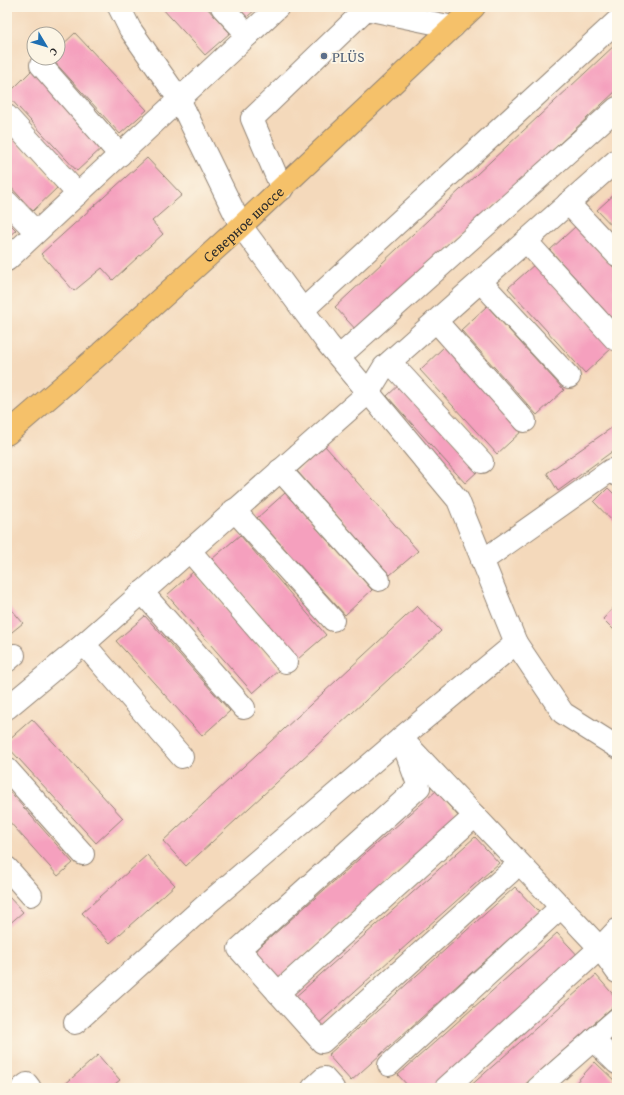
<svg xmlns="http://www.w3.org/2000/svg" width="624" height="1095" font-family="'Gentium Book Plus',serif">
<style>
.building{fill:#f5a0be}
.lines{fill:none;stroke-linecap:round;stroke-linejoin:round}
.minor-casing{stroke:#908273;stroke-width:24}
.major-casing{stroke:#908273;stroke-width:24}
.minor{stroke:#fff;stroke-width:22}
.major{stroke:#f5c16b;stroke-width:22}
.service-dot{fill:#5c6f8a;stroke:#fcf5e5;stroke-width:1.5}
.labels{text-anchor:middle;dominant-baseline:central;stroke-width:3.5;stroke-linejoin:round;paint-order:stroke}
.service-label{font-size:15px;fill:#4e5e75;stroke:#fcf5e5;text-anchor:start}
.street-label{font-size:15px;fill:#2b2b2b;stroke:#fcf5e5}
</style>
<rect width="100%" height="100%" fill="#fcf5e5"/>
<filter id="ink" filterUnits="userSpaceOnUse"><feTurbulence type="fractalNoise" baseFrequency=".025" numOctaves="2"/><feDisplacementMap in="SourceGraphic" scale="8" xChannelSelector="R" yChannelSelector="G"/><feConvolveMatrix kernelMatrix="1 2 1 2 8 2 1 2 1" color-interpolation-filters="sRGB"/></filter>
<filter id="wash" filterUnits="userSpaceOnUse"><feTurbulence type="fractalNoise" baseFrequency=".012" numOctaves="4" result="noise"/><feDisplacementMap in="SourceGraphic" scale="16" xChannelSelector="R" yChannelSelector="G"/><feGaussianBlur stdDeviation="0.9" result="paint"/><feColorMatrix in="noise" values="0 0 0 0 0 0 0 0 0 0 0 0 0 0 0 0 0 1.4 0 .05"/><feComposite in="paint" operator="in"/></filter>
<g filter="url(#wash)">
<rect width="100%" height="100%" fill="#f4d9bb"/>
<g id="blocks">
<g class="building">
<path d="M161,7H206L230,33L205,55Z"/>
<path d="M238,7H258L247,17Z"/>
<path d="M75,33L147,110L120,134L51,58H58V49Z"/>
<path d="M617,43V90L358,332L335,307Z"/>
<path d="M33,69L104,146L77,171L7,95Z"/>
<path d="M7,132L58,187L33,211L7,183Z"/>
<path d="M147,158L182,195L152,221L163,234L113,280L102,268L74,291L41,254Z"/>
<path d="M617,192V231L597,210Z"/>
<path d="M7,221L16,230L7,238Z"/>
<path d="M576,226L617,271V324L550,250Z"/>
<path d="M535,264L612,348L585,373L508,288Z"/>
<path d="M487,306L564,390L537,415L461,330Z"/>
<path d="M446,345L523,430L497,454L420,370Z"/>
<path d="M401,383L479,470L465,483L387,396Z"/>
<path d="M617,424V448L558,491L547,473Z"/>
<path d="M325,446L418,551L390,575L297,471Z"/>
<path d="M608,488L617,497V526L594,502Z"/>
<path d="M285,493L372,590L345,615L257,518Z"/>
<path d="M240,535L326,635L298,659L212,559Z"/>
<path d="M193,572L279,670L253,693L167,595Z"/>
<path d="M7,604L23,623L7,636Z"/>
<path d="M617,604V633L603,619Z"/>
<path d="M417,606L441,631L186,866L163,841Z"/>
<path d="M145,616L230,711L202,736L116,641Z"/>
<path d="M32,719L123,818L96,843L7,746V741Z"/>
<path d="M7,789L73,863L58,876L7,819Z"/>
<path d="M436,791L459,817L278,978L255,951Z"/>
<path d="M475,837L499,863L318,1024L294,998Z"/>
<path d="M147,855L175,885L110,943L82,913Z"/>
<path d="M515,887L539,912L351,1081L328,1055Z"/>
<path d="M7,895L23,912L7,926Z"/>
<path d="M557,933L581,959L436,1088H410L398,1075Z"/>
<path d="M596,975L617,999V1003L521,1088H468Z"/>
<path d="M617,1035V1056L607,1046Z"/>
<path d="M98,1055L120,1080L110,1088H65L63,1086Z"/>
<path d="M595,1062L617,1083V1088H571Z"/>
</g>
</g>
</g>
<g filter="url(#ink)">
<use href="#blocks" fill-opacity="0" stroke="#908273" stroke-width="1"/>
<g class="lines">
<g class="minor-casing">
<g id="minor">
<path d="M119,7L130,29L179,99L241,226L328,344L458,500L516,643L401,738L419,787L239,949L322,1042L510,872"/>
<path d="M222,7L248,35"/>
<path d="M41,65L120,155"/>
<path d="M7,116L78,194"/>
<path d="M282,189L252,119L366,9L453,27"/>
<path d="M7,202L36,232"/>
<path d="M568,203L617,255"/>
<path d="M526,241L615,339"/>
<path d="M7,260L278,7"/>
<path d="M481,282L569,377"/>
<path d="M303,310L617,21"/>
<path d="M436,321L525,421"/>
<path d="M339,357L617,108"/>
<path d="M390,362L482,462"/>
<path d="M280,470L379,580"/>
<path d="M234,510L333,620"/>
<path d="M189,550L286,662"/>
<path d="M482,561L611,470L617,475"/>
<path d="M142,592L244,708"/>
<path d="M516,643L563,713L617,747"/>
<path d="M7,661L14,655"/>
<path d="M7,708L84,644"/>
<path d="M182,757L84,644L368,393L384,367L617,160"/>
<path d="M7,769L83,854"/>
<path d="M7,868L31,895"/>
<path d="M278,993L475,816"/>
<path d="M75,1023L208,903L401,738L600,948L617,930"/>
<path d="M593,1040L617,1063"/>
<path d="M389,1065L561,907"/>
<path d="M22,1088L27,1084L30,1088"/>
<path d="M313,1088L324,1078L333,1088"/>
<path d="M446,1088L600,948L617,972"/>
<path d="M538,1088L617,1019"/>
</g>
</g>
<g class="major-casing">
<g id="major">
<path id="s1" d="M7,434L101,353L241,226L474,7"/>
</g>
</g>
<use href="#minor" class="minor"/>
<use href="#major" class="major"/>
</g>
</g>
<circle class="service-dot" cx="324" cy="56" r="4"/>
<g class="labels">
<g class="service-label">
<text x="332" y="56">PLÜS</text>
</g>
<g class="street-label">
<text stroke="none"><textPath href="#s1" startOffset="316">Северное шоссе</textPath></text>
</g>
</g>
<rect width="624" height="1095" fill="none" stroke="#fcf5e5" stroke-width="24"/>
<g transform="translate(46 46) rotate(128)"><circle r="19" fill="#fcf5e5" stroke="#a8a49b"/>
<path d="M0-3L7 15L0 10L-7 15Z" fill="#1f6fb2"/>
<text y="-6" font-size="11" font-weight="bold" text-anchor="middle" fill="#2b2b2b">С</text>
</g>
</svg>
